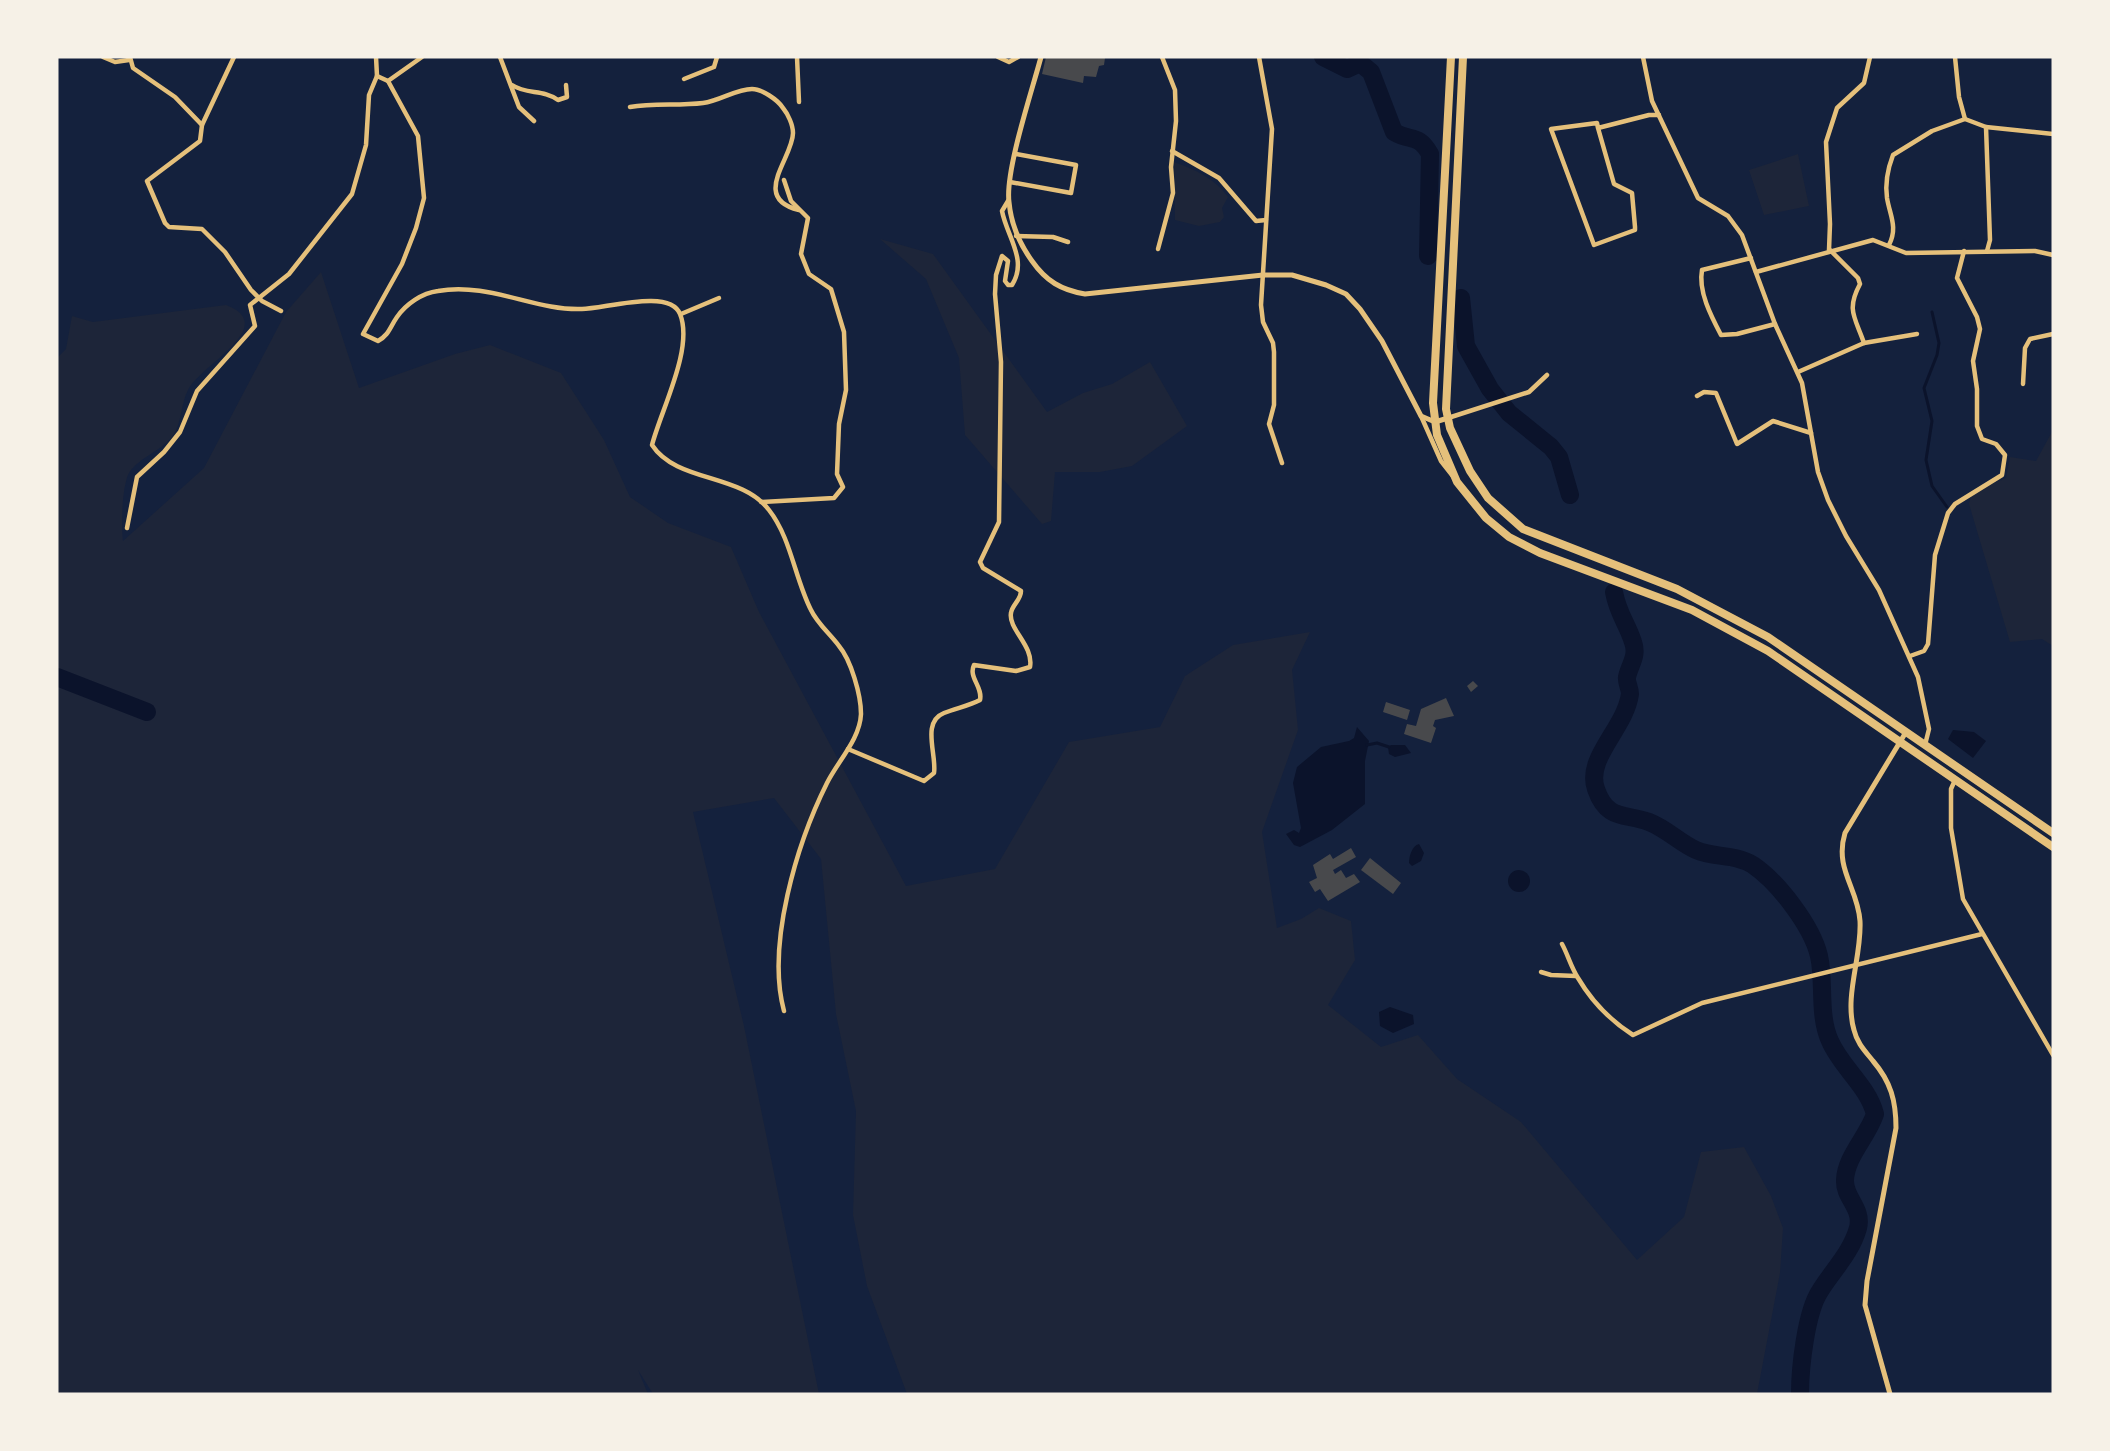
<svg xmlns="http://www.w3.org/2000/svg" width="2110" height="1451" font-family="'Noto Sans',sans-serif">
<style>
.green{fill:#1d2539}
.water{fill:#0b132b}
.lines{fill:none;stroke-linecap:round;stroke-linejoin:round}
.stream{stroke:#0b132b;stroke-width:3}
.river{stroke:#0b132b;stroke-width:18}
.building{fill:#48494c}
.minor{stroke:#e5c07b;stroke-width:4.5}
.tertiary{stroke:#e5c07b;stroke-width:5}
.trunk{stroke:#e5c07b;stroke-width:8}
</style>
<rect width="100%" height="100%" fill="#14213d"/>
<g class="green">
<path d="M1798,154L1809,206L1764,215L1749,170Z"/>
<path d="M1174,162C1196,170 1214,178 1228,197L1222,208L1224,217L1220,222L1199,226L1175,220Z"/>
<path d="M880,239L933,254L1047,412L1083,393L1112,384L1150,362L1187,426L1132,466L1100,472H1055L1051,521L1042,524L965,435L959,358L926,279Z"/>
<path d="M321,272L359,388L455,354L490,345L561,373L604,440L630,497L668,523L731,547L759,612L906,886L995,869L1069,742L1160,727L1185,676L1233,645L1310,632L1292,670L1298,730L1262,832L1277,928L1301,919L1319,908L1351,921L1355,960L1328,1005L1381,1047L1418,1035L1457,1079L1521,1122L1637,1260L1684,1217L1701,1152L1744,1147L1771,1196L1783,1228L1780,1273L1757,1394H907L867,1286L853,1215L856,1111L836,1014L821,859L774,798L693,812L744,1026L819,1394H653L638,1370L648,1394H57V358L66,349L72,316L93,322L226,305C281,326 199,366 188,390C181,403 182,421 174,434C164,450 139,457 129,473C122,485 121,527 123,541L204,468L286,312Z"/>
<path d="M2053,430V646L2042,639L2010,642L1969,504L1972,492L2006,478L2010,457L2036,461Z"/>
</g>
<g class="water">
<path d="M1357,727L1369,741L1365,761V804L1332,830L1300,847L1294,845L1286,834L1294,830L1299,833L1301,828L1293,783L1297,767L1321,747L1349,741L1354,738Z"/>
<path d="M1953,730L1974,732L1986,741L1973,758L1948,739Z"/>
<path d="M1391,745H1405L1411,753L1395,757L1389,754L1388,747Z"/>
<path d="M1419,844L1424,853L1421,861L1412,866L1409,863C1409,856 1412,846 1419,844Z"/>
<circle cx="1519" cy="881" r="11"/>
<path d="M1390,1007L1413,1015L1414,1024L1393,1033L1380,1026L1379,1012Z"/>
</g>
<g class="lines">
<g class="stream">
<path d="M1932,312L1939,343L1937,355L1924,388L1932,421L1926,460L1932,486L1947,507"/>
<path d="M1367,745L1377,743L1389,747"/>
</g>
<g class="river">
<path d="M1323,57L1347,69L1360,63L1371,72L1394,132C1411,142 1418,133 1430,154L1428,256"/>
<path d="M1461,298L1466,346L1490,389L1509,413L1551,447L1559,457L1570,495"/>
<path d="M1614,592C1618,614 1627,623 1633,642C1638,656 1630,664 1627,677C1626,682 1630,688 1630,694C1625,729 1585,758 1596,789C1607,821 1625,813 1649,822C1667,829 1680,843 1696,850C1714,858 1736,854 1753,865C1778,882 1812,926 1819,956C1825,982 1818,1015 1830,1041C1841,1067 1868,1086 1875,1114C1868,1136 1846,1156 1845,1180C1844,1198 1863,1208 1858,1228C1851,1253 1833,1270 1820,1291C1806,1312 1800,1368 1800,1394"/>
<path d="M57,677L147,712"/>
</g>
</g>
<g class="building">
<path d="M1046,57L1105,58L1104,65L1099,66L1096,77L1084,76L1083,83L1042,74Z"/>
<path d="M1473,681L1478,686L1471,692L1467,686Z"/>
<path d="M1446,698L1454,716L1435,720L1433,726L1436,728L1431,743L1404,734L1407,724L1416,726L1421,709Z"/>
<path d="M1386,702L1410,710L1407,720L1383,712Z"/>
<path d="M1351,848L1356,857L1333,870L1335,874L1341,870L1346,878L1354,874L1360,882L1328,901L1320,889L1315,892L1309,882L1317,878L1313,865L1330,854L1333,859Z"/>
<path d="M1370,858L1401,883L1393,894L1361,870Z"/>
</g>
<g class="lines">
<g class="minor">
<path d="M103,57L115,62L129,60"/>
<path d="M130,57L133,68L175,97L202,125"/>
<path d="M234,57L202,125L200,141L147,181L165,223L169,227L202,229L225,252L251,290L262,301L281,311"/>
<path d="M500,57L519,107L534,121"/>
<path d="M797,57L799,102"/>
<path d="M998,57L1009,62L1018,57"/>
<path d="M1259,57L1272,129L1261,305L1263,322L1273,343L1274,352V405L1269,424L1282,463"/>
<path d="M1643,57L1652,101L1698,198L1728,216L1742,235L1775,324L1802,383L1818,472L1828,500L1846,536L1879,590L1918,677L1929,729L1925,745"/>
<path d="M1955,57L1959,97L1965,119L1986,127L1990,240L1987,251"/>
<path d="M377,76L388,81L418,136L424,198L416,228L402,264L363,334L378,341C389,335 390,327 397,317C406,304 422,293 438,291C489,282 535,311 582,309C604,309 670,288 680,314C694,348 661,410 652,445C677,483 741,473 769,510C791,538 795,579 811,610C817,623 830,634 839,646C851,660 861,695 861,714C860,739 838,761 827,783C797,843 766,945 784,1011"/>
<path d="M684,79L714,67L717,57"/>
<path d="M388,81L422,57"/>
<path d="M512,85C527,95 543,89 558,100L567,97L566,85"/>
<path d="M630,107C654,103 679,106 703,103C720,101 736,89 752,89C762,89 778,100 783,108C788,114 793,125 793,133C793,158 750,198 799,210"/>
<path d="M1986,127L2053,134"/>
<path d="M1598,128L1614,184L1632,193L1635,227V230L1594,245L1551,129L1597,123L1598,128L1649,115H1659"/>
<path d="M1172,151L1219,178L1256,221L1266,220"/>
<path d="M1010,182L1071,193L1076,165L1016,154"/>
<path d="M1016,236L1053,237L1068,242"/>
<path d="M1889,245C1898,227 1890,216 1887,198C1885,184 1888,168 1893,155L1932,131L1965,119"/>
<path d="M1158,249L1173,193L1171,167L1176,121L1175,90L1162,57"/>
<path d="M1829,250L1830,224L1826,142L1837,108L1864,83L1870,57"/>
<path d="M1830,250L1858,278L1860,284C1846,310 1855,317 1864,343"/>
<path d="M1751,258L1702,270C1698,291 1711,316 1721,335L1737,334L1775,324"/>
<path d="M1756,272L1873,240L1906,253L2035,251L2053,255"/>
<path d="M681,314L719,298"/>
<path d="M1798,372L1864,343L1917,334"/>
<path d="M2023,384L2025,348L2030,339L2053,334"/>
<path d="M1697,396L1704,392L1716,393L1737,444L1773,421L1811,433"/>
<path d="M1421,416L1441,461L1452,475"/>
<path d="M1448,418L1529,392L1547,375"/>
<path d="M761,502L834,498L843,487L837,474L839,424L846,390L844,332L831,289L809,274L801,254L808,218L791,201L784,180"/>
<path d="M127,528L137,477L164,452L180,432L197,391L255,326L250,305L289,274L352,194L366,145L369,95L377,76L376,57"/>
<path d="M1910,656L1924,651L1928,644L1935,555L1948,513L1955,504L2002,475L2005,455L1996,444L1982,439L1977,426V389L1973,361L1980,329L1977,317L1957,278L1964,251"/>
<path d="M848,749L924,781L934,773C937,755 921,722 944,713C956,708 969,706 980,700C983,687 968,677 974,665L1016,671L1030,667C1034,646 1008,629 1011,613C1012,605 1021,600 1021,591L983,568L980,562L999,522L1001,362L995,294L996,275L1002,256L1008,261L1005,281L1008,285H1012C1028,260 1007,237 1002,211L1008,201"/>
<path d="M1955,780L1951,789V828L1963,899L2053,1055"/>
<path d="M1562,944C1568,955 1571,967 1578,978C1591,1000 1611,1021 1633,1035L1702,1003L1982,934"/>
<path d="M1541,972L1551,975L1576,976"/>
</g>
<g class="tertiary">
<path d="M1041,57C1032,91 1005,171 1009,202C1011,224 1019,243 1032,261C1046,281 1061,290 1085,294L1263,275H1292L1326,285L1346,294L1360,309L1382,341L1421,416L1435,422L1448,418"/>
<path d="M1890,1394L1865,1305L1867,1281L1896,1128C1896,1101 1891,1082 1873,1061C1865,1051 1857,1043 1854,1030C1844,996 1862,956 1860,921C1858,888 1834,869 1845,833L1906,732"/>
</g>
<g class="trunk">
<path d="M1451,57L1433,403L1437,435L1457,482L1486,518L1509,537L1540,553L1692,610L1768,651L2053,847"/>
<path d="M1463,57L1446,409L1450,428L1470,471L1488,498L1523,529L1677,589L1768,637L2053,833"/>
</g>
</g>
<rect width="2110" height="1451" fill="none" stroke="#f6f1e7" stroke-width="117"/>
</svg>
